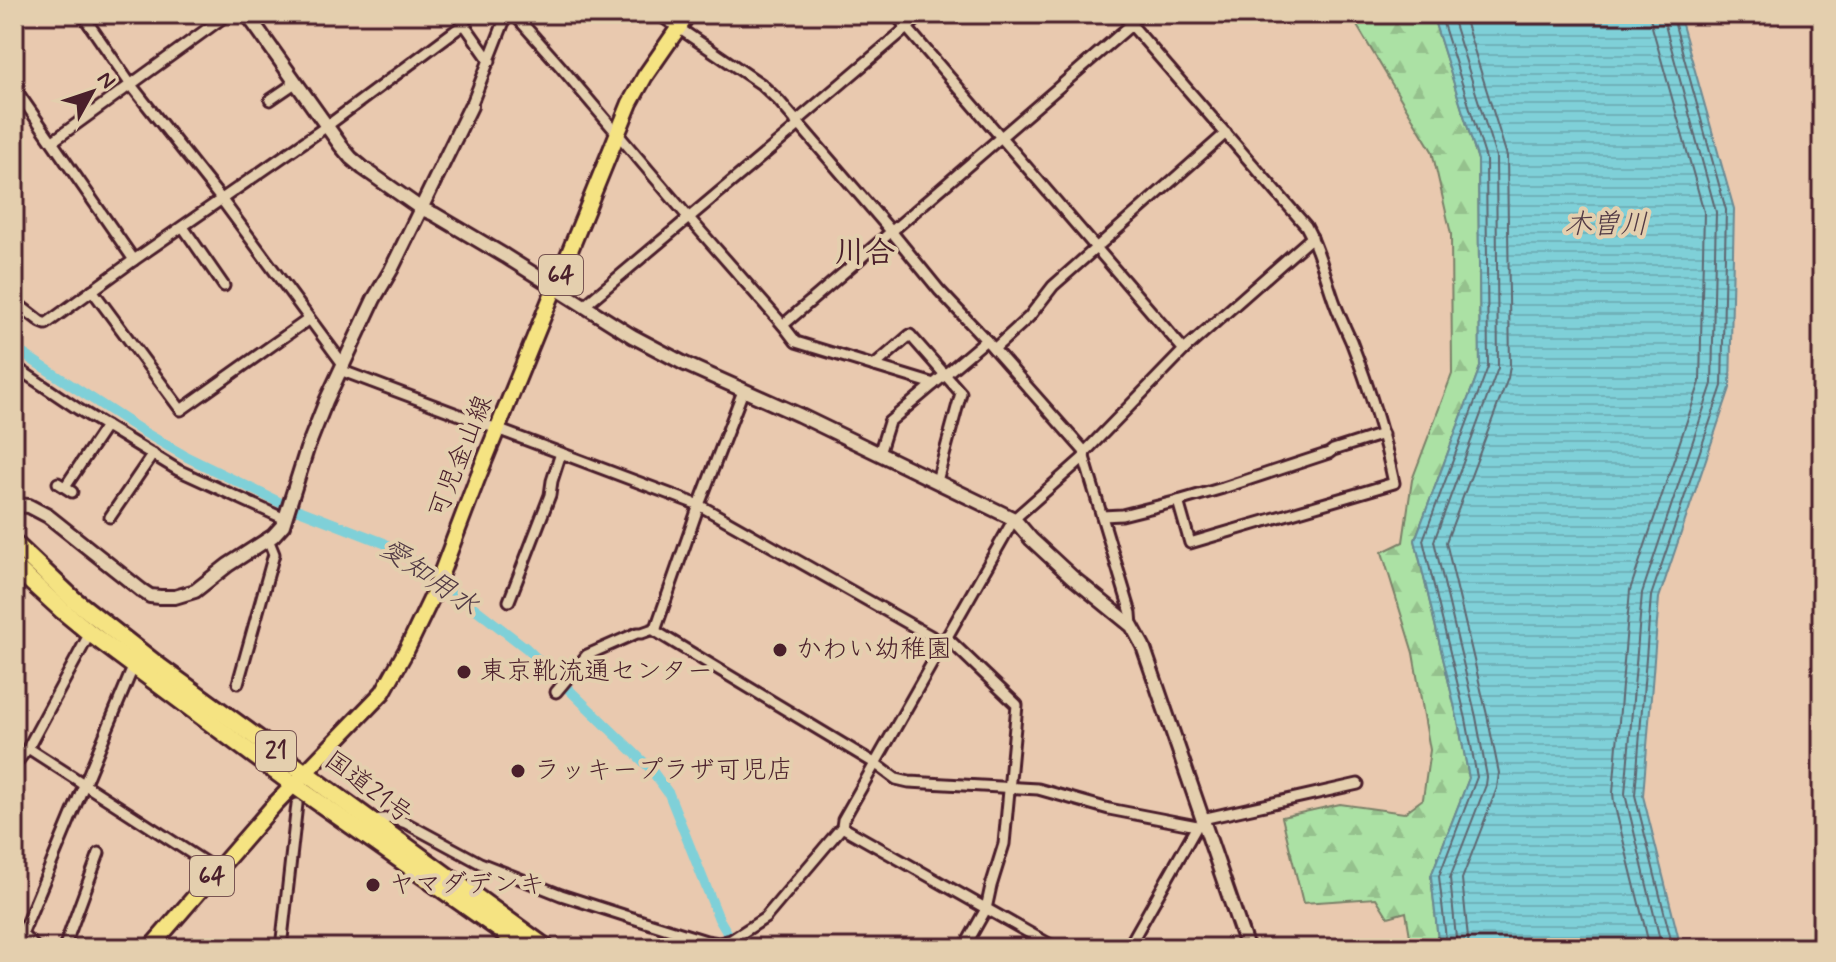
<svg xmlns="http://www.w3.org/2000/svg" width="1836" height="962" font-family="Mynerve,'Klee One',sans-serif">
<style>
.forest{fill:url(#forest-firs);stroke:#7a8068;stroke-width:2}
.water{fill:url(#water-rules);stroke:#6a8993;stroke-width:2}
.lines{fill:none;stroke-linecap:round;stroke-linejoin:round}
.shore{stroke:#5f6670;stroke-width:2}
.canal{stroke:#7fd0d8;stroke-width:10}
.street-casing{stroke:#4a1f2b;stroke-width:15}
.secondary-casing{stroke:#4a1f2b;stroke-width:18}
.primary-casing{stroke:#4a1f2b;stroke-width:20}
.highway-casing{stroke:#4a1f2b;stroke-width:22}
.street{stroke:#e4cfae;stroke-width:9}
.secondary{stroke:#e4cfae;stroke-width:12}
.primary{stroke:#f5e382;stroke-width:14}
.highway{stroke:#f5e382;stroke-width:16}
.poi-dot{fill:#4a1f2b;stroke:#e4cfae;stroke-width:3}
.labels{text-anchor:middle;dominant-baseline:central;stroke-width:8;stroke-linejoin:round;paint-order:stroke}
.shield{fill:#e4cfae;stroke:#785452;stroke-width:2}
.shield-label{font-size:24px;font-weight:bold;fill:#4a1f2b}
.street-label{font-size:26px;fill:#4a1f2b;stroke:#e4cfae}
.poi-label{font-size:26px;fill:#4a1f2b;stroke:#e4cfae;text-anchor:start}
.water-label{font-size:28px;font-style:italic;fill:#523a45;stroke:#e4cfae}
.quarter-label{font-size:30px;font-weight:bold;fill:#4a1f2b;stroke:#e4cfae}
</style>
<defs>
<pattern id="forest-firs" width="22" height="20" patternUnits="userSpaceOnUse" patternTransform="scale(2)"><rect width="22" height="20" fill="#abe1a4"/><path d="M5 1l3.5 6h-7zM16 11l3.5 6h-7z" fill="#95c18d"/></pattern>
<pattern id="water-rules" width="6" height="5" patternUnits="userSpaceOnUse" patternTransform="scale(2)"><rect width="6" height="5" fill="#7fd0d8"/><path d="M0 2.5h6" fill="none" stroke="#6fb2ba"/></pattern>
</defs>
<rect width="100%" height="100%" fill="#e9c9af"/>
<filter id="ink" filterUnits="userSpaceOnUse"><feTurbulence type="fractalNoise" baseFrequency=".0125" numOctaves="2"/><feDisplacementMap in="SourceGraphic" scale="16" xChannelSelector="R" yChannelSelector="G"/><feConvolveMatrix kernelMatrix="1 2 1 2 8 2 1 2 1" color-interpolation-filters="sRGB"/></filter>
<g filter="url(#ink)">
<path class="forest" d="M1350,14H1432L1478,160L1480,367L1415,540L1458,721L1469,778L1431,876L1439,948H1412L1406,912L1388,917L1376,898L1303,903L1282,817L1340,804L1404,813L1423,799L1430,750L1413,653L1382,552L1403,542L1412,480L1452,374L1451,234L1432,151Z"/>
<path class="water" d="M1432,14H1679L1734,209L1730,388L1659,598L1643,796L1681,948H1439L1431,876L1469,778L1458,721L1415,540L1480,367L1478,160Z"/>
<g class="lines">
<g class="shore">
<path d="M1440,14L1486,159L1488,367L1423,540L1466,719L1477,777L1439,876L1447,948"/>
<path d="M1451,14L1496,157L1498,368L1434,541L1476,717L1487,777L1486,785L1450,878L1457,948"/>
<path d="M1463,14L1507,156L1510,366L1508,378L1446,542L1487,715L1499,773L1497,788L1462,879L1469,948"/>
<path d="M1662,14L1716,212L1712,384L1642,593L1625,794L1662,948"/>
<path d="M1672,14L1726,210L1722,386L1651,596L1635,795L1673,948"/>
<path d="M1650,948L1614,803L1613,793L1630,590L1700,382L1704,212L1651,23L1650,14"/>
</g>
<path class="canal" d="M14,348L142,431L187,457L281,503L384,543L407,557L468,603L526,648L650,768L669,794L719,919L728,934"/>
<g class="street-casing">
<g id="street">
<path d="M82,14L131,85L222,200L343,364"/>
<path d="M457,14L490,61"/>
<path d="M514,14L560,66L689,218L783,325L1131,25"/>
<path d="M658,14L761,84L779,101L891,231L939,290L986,340L1085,452"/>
<path d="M895,14L1184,350"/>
<path d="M1130,23L1141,14"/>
<path d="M14,87L134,260"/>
<path d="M270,100L295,83"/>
<path d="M471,106L507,14"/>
<path d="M796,122L923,14"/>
<path d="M53,141L228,14"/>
<path d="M183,227L224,286"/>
<path d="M92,290L181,410L309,319"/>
<path d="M14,301L41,322L46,324L134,260L327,126L464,24"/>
<path d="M584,306L799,125"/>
<path d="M783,325L796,342L934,384"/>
<path d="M994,349L1029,317L1053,286L1226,133"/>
<path d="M14,366L78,409L178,470L285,519"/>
<path d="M874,366L910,335L961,393L937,481"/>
<path d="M340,370L699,505L943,643"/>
<path d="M879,454L889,422L986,340"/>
<path d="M1084,457L1131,613L1132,626"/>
<path d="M58,483L72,492"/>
<path d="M65,487L106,426"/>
<path d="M1178,501L1223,488L1329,453L1333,450L1383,434"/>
<path d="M1102,516L1122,515L1178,501L1190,543L1394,483C1384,435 1369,387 1351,341C1345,328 1339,315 1334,301C1325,276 1319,249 1306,226L1122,14"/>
<path d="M110,517L153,454"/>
<path d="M509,601L550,495L552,481L561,453"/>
<path d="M656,628L655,631L876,764L896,779L909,782L1038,789L1109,809L1197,826L1204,824"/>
<path d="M946,637L1017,705L1004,844L991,886L986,909L964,948"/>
<path d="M238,683L274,554L268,539"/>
<path d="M556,692L587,655L637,633H642L656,628L699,505L743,391"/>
<path d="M28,748L217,870"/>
<path d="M14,766L28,748L90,633"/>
<path d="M1202,819L1358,784"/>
<path d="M372,820L392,818L406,823L480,863L561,895L642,921L706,941L719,943L731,940L765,918L842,827L843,820L1014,519L1084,457L1085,452L1184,350L1312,237"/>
<path d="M842,827L1056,948"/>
<path d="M14,927L36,948"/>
<path d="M22,934L134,665"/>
<path d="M64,948L99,853"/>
<path d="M281,948L297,804"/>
<path d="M1128,948L1197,826"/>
</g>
</g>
<g class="secondary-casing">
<g id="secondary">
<path d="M247,14L341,146L351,158L363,168L420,208L434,214L505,256L632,336L685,364L799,415L1014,519L1031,539L1072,577L1132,626L1143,646L1247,948"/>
<path d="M14,505L29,506L48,516L141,590L150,596L160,597H175L195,591L228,565L273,536L283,525L307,449L326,401L374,299L391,270L471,106"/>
</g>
</g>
<g class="primary-casing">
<path id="primary" d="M150,948L275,804L383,692L407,649L433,595L477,479L630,103L645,76L688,14"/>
</g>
<g class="highway-casing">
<g id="highway">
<path d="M14,543L73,599L161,668L546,948"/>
<path d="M14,566L62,610L90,633L294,785L526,948"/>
</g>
</g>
<use href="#street" class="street"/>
<use href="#secondary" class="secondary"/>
<use href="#primary" class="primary"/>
<use href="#highway" class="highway"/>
</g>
</g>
<g class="poi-dot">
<circle cx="780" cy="650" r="8"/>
<circle cx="464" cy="672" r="8"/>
<circle cx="518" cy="771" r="8"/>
<circle cx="373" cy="885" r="8"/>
</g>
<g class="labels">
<g class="shield">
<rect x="539" y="255" width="44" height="40" rx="6"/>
<rect x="256" y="731" width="40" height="40" rx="6"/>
<rect x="190" y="856" width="44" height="40" rx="6"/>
</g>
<g class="shield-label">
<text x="561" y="275">64</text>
<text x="276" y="751">21</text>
<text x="212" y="876">64</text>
</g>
<g class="street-label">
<text transform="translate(461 457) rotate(-68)">可児金山線</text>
<text transform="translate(368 788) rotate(37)">国道21号</text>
</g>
<g class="poi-label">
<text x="796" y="650">かわい幼稚園</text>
<text x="480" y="672">東京靴流通センター</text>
<text x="534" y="771">ラッキープラザ可児店</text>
<text x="389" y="885">ヤマダデンキ</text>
</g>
<g class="water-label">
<text x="1606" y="225">木曽川</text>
<text transform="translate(429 578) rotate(35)">愛知用水</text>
</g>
<g class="quarter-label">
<text x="865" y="253">川合</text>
</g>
</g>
<rect width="1836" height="962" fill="none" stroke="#e4cfae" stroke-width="48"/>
<rect x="24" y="24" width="1788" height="914" fill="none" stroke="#4a1f2b" stroke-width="3" filter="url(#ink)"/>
<g transform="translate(92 92) rotate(50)" stroke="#e4cfae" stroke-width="6" paint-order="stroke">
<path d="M0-6L14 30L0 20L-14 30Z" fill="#4a1f2b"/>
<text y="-12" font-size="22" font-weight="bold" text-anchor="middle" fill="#4a1f2b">N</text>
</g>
</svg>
